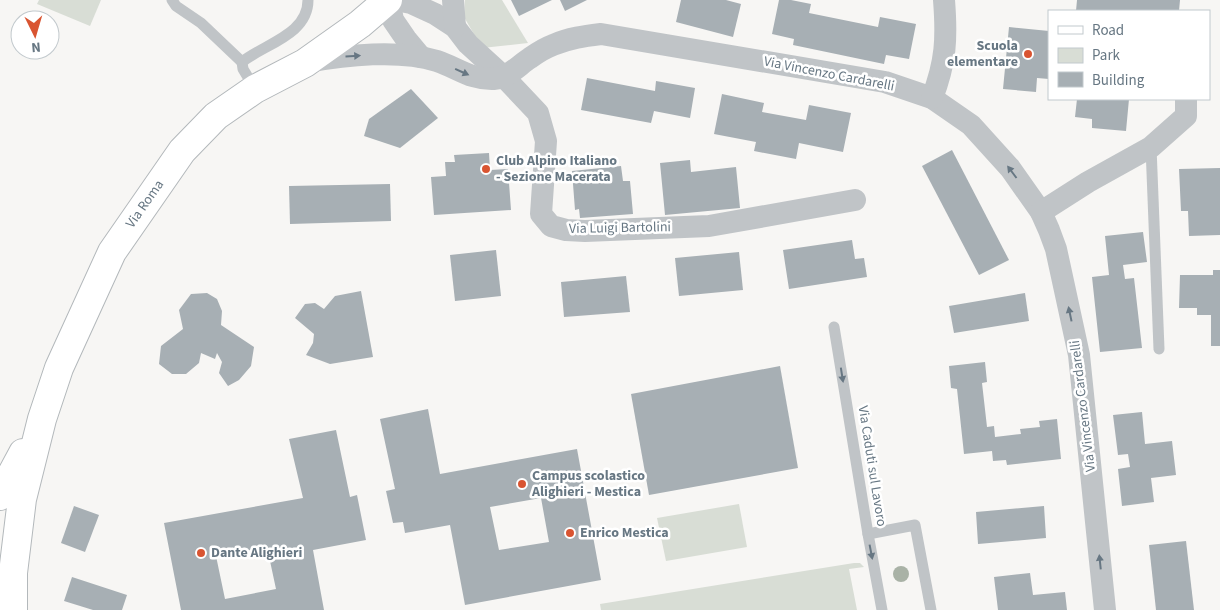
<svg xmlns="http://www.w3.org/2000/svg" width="1220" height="610" font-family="'Source Sans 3',sans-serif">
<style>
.green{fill:#d8ddd5}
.building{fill:#a7afb4;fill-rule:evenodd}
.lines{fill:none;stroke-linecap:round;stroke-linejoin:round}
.primary-casing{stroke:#b3b8bb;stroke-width:30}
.lane{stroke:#c0c4c7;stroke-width:11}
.street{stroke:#c0c4c7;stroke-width:22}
.primary{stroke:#fff;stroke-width:28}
.tree{fill:#a9b2a6}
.oneway{fill:#677783}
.poi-dot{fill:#d95431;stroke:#fff;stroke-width:2}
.labels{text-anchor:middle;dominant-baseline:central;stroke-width:5;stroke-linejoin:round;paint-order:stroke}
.poi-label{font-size:14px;font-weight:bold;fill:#677783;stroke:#fff;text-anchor:start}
.street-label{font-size:14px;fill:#677783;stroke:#fff}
</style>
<rect width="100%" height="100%" fill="#f7f6f4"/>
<g class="green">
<path d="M39,0H101L90,26L37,4Z"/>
<path d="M465,0H502L528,43L482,48L464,17Z"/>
<path d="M739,504L747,547L666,561L657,518Z"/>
<path d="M854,563H860L864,567L849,569L857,610H601L600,604Z"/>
</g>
<g class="building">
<path d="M511,0H552L519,16Z"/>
<path d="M560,0H587L565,11Z"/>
<path d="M681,0H726L741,4L733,37L676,22Z"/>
<path d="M779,0H791L811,4L809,13L878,27L880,17L916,24L909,59L886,55L884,64L793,45L794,39L772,34Z"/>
<path d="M1077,0H1180L1179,11H1076Z"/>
<path d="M1009,27L1049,31V79L1037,78L1036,92L1003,89Z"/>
<path d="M587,78L655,91L656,81L695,88L690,118L654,111L651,123L581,110Z"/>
<path d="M411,89L438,118L400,148L364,136L369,119Z"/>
<path d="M722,94L764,103L762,112L806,120L809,105L851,113L843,152L799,143L796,159L754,151L756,142L714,134Z"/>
<path d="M1077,99H1129L1126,131L1092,128V119L1075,117Z"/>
<path d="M952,150L1009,260L979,275L922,166Z"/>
<path d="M489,153L490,170L508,169L511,210L434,215L431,177L446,176L445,162H455L454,155Z"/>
<path d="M690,160L691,172L736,167L740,208L665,215L660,163Z"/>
<path d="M621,166L623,181H630L633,214L580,218L579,209L575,210L572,171Z"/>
<path d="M1220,168V235L1189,236L1188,211H1181L1179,169Z"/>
<path d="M390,184L391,221L290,224L289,186Z"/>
<path d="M1143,232L1147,262L1123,265L1125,279L1134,278L1142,348L1100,352L1092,277L1109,275L1105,236Z"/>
<path d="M852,240L855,259L864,258L867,277L789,289L783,250Z"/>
<path d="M496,250L501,296L455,301L450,255Z"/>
<path d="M739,252L743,290L679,296L675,258Z"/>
<path d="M1213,270H1220V346H1211V315H1197V308H1179L1180,275H1213Z"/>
<path d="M626,276L630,312L564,317L561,282Z"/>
<path d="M361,291L373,357L330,364L306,355L313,343L314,334L295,318L305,304L315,303L324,309L335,296Z"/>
<path d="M207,293L217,299L222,311L221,325L254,347L251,366L239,380L228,386L219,373L222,362L217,353L215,359L201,353L199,363L186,374H172L159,364L161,346L183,329L179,310L191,294Z"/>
<path d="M1025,293L1029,321L954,333L949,306Z"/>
<path d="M985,362L987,382L982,383L987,427L994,426L995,437L1021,434L1020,429L1040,427L1039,421L1057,419L1061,459L1007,465L1006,460L993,461L992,451L964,454L957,389L951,388L949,366Z"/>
<path d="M780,366L798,468L649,495L631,394Z"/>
<path d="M428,409L440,474L577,449L601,580L465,605L450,525L405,533L403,522L393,523L386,491L395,489L380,419ZM541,498L549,542L499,550L490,507Z"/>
<path d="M1142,412L1145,444L1172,441L1176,475L1151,478L1154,502L1122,506L1118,469L1130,467L1128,454L1118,455L1113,415Z"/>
<path d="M336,430L350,497L357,495L366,540L313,550L324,610H181L164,523L303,498L289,439ZM267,547L276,589L225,599L216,556Z"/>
<path d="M74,506L99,515L85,552L61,543Z"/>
<path d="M1044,506L1046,538L978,544L976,512Z"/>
<path d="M1186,541L1194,610H1156L1149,545Z"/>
<path d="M1030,573L1033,595L1065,592L1067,610H998L994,577Z"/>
<path d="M72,577L127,595L122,610H93L64,601Z"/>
</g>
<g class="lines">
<g class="primary-casing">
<g id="primary">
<path d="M0,496L23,453"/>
<path d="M13,610V573L22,499L42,419L59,368L112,252L182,151L216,116L255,89L305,63L360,24L388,0"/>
</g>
</g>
<g class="lane">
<path d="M172,0L176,6L201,23L242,62"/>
<path d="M255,89L243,69L242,62C264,44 308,35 308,0"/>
<path d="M1151,147L1159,349"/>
<path d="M834,327L868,534L882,610"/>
<path d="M868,534L915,525L931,610"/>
</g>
<g class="street">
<path d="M389,0L393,20L406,39L421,57"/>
<path d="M395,0L411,3L435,14L455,27L468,44L504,77L538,113L546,141L541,214L551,226L566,230L585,231L709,226L855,200"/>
<path d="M453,0L455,27"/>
<path d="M308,62C345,55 400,49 437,61C458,68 471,80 494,79C508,78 519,65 530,58C537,53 545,48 553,45C569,38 585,36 601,34L885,82L932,98L971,125L1010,168L1041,212L1049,230L1056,249L1079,355L1105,610"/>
<path d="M932,98C946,62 947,38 944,0"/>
<path d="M1041,212L1088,182L1151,147L1186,116V99"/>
</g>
<use href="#primary" class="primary"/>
</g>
<circle class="tree" cx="901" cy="574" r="8"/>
<defs><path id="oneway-solid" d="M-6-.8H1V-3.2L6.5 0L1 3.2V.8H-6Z" transform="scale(1.25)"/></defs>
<g class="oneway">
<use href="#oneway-solid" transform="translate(353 56) rotate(-3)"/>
<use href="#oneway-solid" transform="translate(462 72) rotate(24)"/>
<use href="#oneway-solid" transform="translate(1012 172) rotate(-127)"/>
<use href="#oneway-solid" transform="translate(1070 314) rotate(-102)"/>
<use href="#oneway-solid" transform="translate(842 375) rotate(81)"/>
<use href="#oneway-solid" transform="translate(871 552) rotate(79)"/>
<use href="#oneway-solid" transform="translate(1100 562) rotate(-96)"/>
</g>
<g class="poi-dot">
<circle cx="1028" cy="54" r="5"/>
<circle cx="486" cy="169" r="5"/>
<circle cx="522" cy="484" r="5"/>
<circle cx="570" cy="533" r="5"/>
<circle cx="201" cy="553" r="5"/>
</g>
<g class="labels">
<g class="poi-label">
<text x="1018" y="46" text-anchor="end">Scuola<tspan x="1018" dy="16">elementare</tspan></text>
<text x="496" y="161">Club Alpino Italiano<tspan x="496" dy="16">- Sezione Macerata</tspan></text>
<text x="532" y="476">Campus scolastico<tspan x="532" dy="16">Alighieri - Mestica</tspan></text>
<text x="580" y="533">Enrico Mestica</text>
<text x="211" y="553">Dante Alighieri</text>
</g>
<g class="street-label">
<text transform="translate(829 74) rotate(11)">Via Vincenzo Cardarelli</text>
<text transform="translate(145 204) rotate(-55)">Via Roma</text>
<text transform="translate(620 228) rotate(-1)">Via Luigi Bartolini</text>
<text transform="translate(1083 406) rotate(-97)">Via Vincenzo Cardarelli</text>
<text transform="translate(872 466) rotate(81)">Via Caduti sul Lavoro</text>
</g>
</g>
<rect x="1048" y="10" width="162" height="90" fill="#ffffff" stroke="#c2c9cd"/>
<rect x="1058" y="26" width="25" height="8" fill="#ffffff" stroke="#c2c9cd"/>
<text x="1092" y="35" font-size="15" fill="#677783">Road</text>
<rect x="1058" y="48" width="25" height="15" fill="#d8ddd5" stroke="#c2c9cd"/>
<text x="1092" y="60" font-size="15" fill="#677783">Park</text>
<rect x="1058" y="72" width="25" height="15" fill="#a7afb4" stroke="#c2c9cd"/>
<text x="1092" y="85" font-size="15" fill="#677783">Building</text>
<g transform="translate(35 35) rotate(175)"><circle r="24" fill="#ffffff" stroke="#c2c9cd"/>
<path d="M0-4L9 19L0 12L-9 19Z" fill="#d95431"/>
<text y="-8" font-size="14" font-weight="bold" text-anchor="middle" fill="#677783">N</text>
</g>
</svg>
